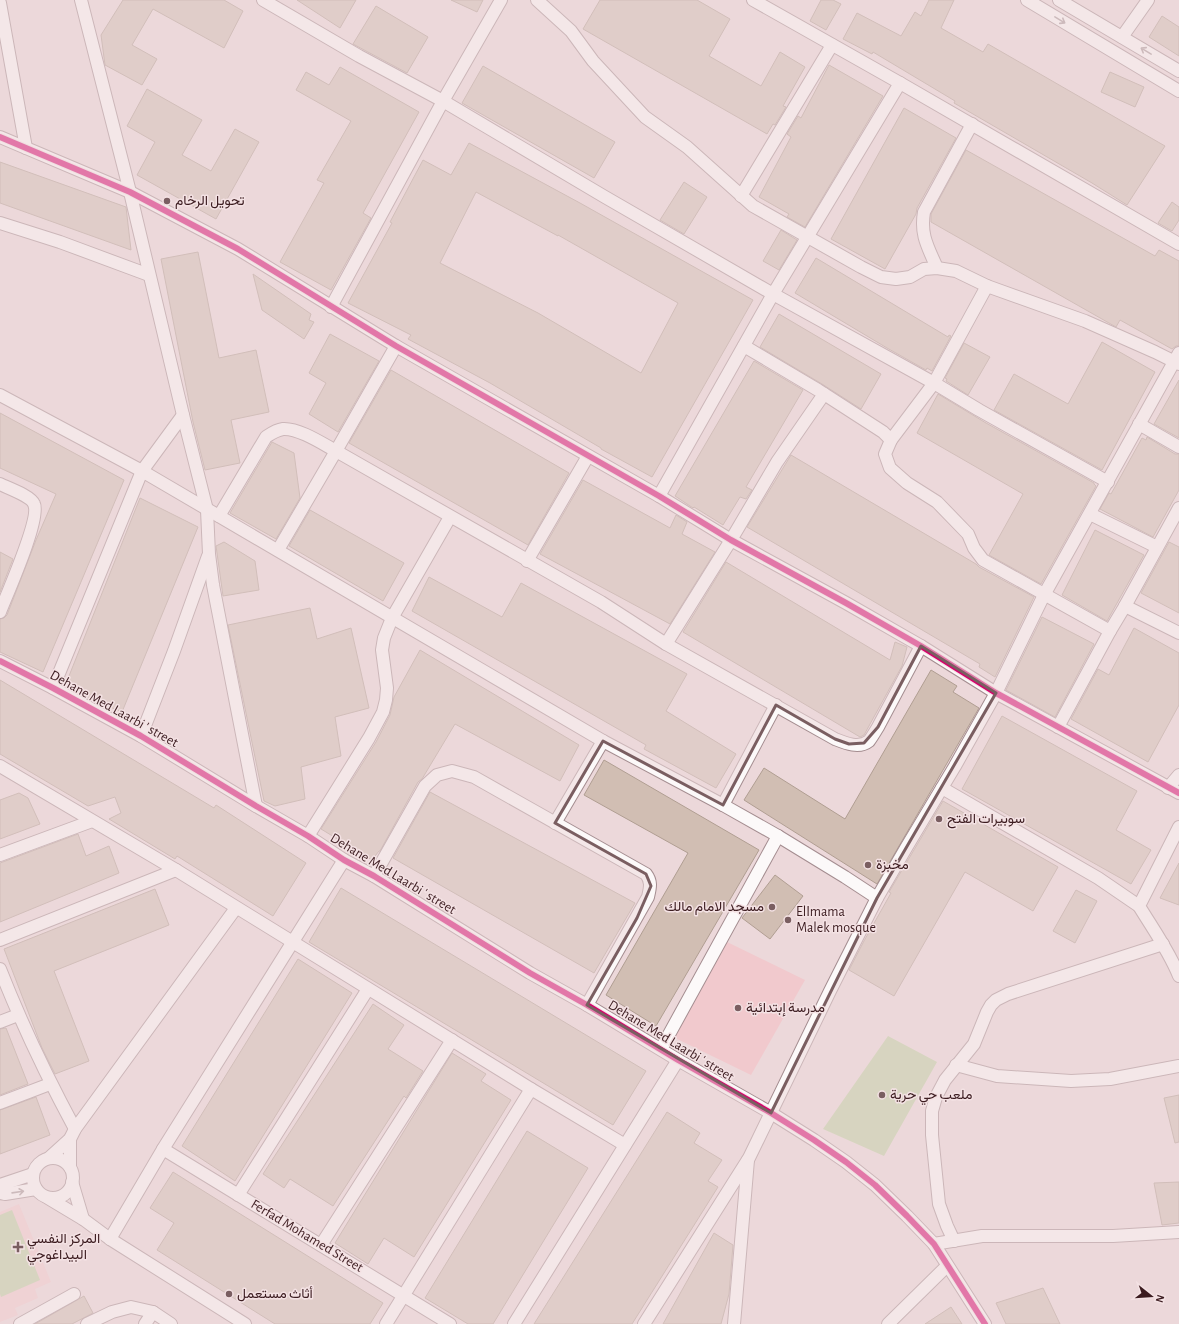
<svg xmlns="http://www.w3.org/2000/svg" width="1179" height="1324" font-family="'Alegreya Sans',Vazirmatn,sans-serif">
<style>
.built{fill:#f1c9cd}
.green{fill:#bdcfa0}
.building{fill:#d1beb3;stroke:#b09e92;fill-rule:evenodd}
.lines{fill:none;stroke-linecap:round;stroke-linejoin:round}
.street-casing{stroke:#a48d90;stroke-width:14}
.street{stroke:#fcf9f9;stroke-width:12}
.cycleway-casing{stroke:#f4e2e4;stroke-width:8}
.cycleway{stroke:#d6006c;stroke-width:6}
.oneway{stroke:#a69697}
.marked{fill:none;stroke:#7a5e61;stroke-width:3;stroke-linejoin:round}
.poi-dot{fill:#7a5e61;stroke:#f4e2e4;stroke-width:1.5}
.labels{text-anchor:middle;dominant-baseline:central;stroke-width:3;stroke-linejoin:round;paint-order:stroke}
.poi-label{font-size:14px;fill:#3c1c20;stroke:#f4e2e4;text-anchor:start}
.street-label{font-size:14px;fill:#3c1c20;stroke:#f4e2e4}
</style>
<rect width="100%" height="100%" fill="#ecd8da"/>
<g class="built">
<path d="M725,941L805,980L751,1075L671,1036Z"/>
<path d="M19,1204L51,1282L35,1289L38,1298L15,1308L18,1315L0,1322V1212Z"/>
</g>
<g class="green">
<path d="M888,1036L937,1062L884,1156L823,1129Z"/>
<path d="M12,1210L40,1280L1,1297L0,1294V1215Z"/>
</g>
<g class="building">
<path d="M123,0H224L243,11L224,48L153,9L132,45L157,59L142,85L105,65L101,35Z"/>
<path d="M297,0H356L340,28Z"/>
<path d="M451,0H483L477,12Z"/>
<path d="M600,0H697L730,19L709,56L761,86L780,52L805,67L783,106L786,107L775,125L773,124L767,134L583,29Z"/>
<path d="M821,0H833L841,4L826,30L810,21Z"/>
<path d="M929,0H954L941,28L983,52L988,44L1165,146L1127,205L1092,183L954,103L955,101L873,52L872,54L843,39L857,13L901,36L915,12L921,16Z"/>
<path d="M376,6L428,37L407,73L353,44Z"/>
<path d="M1162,16L1179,27V56L1149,37Z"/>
<path d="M829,65L883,96L805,227L787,217L789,214L759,197L791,137L787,134L798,116L801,118Z"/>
<path d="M483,66L615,142L594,178L462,103Z"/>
<path d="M340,67L419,112L363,213L371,218L331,290L280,262L324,183L317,180L351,121L296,90L306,72L329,85Z"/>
<path d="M1110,72L1144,87L1135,107L1101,92Z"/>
<path d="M147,89L202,120L182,155L211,171L235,129L259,142L216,219L137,175L155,142L127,126Z"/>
<path d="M904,108L956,138L917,208L916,214L885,269L831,239Z"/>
<path d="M469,143L580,203L753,300L652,477L601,449V448L490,383L408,339L411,335L348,303L392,223L390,222L423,160L451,175ZM476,192L558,236V235L678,303L641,373L538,313L440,263Z"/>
<path d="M966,150L1155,256L1159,250L1179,261V346H1176L1172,349L1120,320L1116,327L931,222V214Z"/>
<path d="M0,162L126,207L131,250L0,203Z"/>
<path d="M684,182L707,197L684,234L660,220Z"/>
<path d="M1172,202L1179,207V220L1172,231L1158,223Z"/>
<path d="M781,230L797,240L779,270L763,261Z"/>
<path d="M198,252L219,358L256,350L269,412L231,420L240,463L205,470L193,422L161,259Z"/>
<path d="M816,258L948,337L949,335L951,336L932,371L927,368L926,370L887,348L795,293Z"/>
<path d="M253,274L311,314L309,320L314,322L304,339L262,310Z"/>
<path d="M779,314L881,374L861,409L822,384L760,347Z"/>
<path d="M330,334L379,361L338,432L309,414L326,383L309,373Z"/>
<path d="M1102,342L1155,372L1102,470L994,410L1014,374L1068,404Z"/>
<path d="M964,343L990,357L968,395L946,381L947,379L945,378Z"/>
<path d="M754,361L803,390L746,487L752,490L746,499L740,497L723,525L694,507L693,508L675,496Z"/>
<path d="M391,370L569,473L528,545L349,443Z"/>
<path d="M1179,380V438L1154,424Z"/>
<path d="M938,394L986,423L1094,483V484L1096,486L1041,584L989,555L1023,494L917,433Z"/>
<path d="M0,413L124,480L43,672L0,652V619L4,618L7,615L36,540L56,494L0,468Z"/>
<path d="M1147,437L1175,454H1179V490L1153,537L1100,509L1109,493L1111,494L1142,438L1146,440Z"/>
<path d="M272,442L294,453L300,498L276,539L230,513Z"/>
<path d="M791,455L976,564L979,567L1034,597L995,677L979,667L980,664L747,527Z"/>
<path d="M583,480L670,528L676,515L687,522L682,534L715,552L670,624L540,554Z"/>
<path d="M140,498L198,527L122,712L84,696L65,686Z"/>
<path d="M310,510L404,563L383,601L289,546Z"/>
<path d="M1095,530L1144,555L1107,621L1062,595Z"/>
<path d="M224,542L255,561L259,590L223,596L216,546Z"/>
<path d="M1169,542L1179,547V613L1141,593Z"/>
<path d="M0,552L13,559L0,592Z"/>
<path d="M726,562L890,660L895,642L907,647L902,666L864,735L860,737L683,632Z"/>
<path d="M429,577L502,617L521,583L687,674L666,711L736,754L716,788L644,749L646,745L412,611Z"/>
<path d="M310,608L317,639L351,628L369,708L335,717L341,756L301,767L305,799L275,806L264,801L228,625Z"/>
<path d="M1042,617L1094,644L1055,717L1006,690Z"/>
<path d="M1134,628L1179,653V705L1148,762L1071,719L1098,669L1109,675Z"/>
<path d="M420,650L579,745L560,781L455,724L422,779L418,782L380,851H379L372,860L321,829L376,742L390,715L394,697Z"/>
<path d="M931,670L957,686L953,692L979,708L877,884L744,800L764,768L845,819Z"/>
<path d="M0,680L214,808L216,805L306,863L273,916L177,856L175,859L109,819L121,813L115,797L88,806L0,754Z"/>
<path d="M1002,716L1137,791L1116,830L1151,850L1131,884L962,789Z"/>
<path d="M604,760L759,850L656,1026L606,995L688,853L584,795Z"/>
<path d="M430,792L635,903L594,973L393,858Z"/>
<path d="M19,793L28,798L40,824L0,839V800Z"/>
<path d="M943,801L1058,867L1033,911L965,872L894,996L849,970L864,941L891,893L889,892Z"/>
<path d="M78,834L86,856L109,846L119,873L0,922V863Z"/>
<path d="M1179,863V905L1160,898Z"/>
<path d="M775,875L803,896L770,939L742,918Z"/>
<path d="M341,888L646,1071L613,1125L309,942Z"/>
<path d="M155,889L169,925L54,971L89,1061L55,1074L42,1048L4,949Z"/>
<path d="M1076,890L1097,901L1075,943L1053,931Z"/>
<path d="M298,959L352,993L235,1181L182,1146Z"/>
<path d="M373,1004L404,1025L388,1049L423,1071L406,1098L404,1096L333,1206L290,1179L284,1188L263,1174Z"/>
<path d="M6,1028L28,1084L0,1095V1029Z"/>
<path d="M452,1053L486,1074L481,1081L511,1100L414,1257L384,1238L368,1264L335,1243Z"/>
<path d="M1179,1095V1142L1175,1143L1164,1098Z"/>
<path d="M36,1097L50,1135L0,1154V1110Z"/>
<path d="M667,1112L700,1133L694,1143L722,1160L708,1181L718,1187L632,1324H534Z"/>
<path d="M527,1131L588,1168L493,1324H468L425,1298Z"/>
<path d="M173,1172L383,1303L370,1324H275L157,1250L174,1223L150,1208Z"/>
<path d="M1179,1182V1223L1162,1225L1154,1183Z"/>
<path d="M714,1233L733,1245L729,1294L721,1324H663Z"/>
<path d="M1043,1288L1060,1324H1006L996,1303Z"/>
<path d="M84,1296L93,1313L72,1324H35Z"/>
<path d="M951,1307L962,1324H925Z"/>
</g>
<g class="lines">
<g class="street-casing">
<g id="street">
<path d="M81,0L130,192L183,415L207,510L209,554L213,585L256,806"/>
<path d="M263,0L359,56L443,101L605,197L773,294L934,383L979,410L1108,482"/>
<path d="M537,0L571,31L593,61L645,117L687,147L753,206L861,267L881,277L896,279L910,277L924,269L937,268L956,271L987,286L1085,321L1155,352L1179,364"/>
<path d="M753,0L900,83L1179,244"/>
<path d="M1027,0L1179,91"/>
<path d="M1059,0L1179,71"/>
<path d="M0,3L26,148"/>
<path d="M1122,37L1148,0"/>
<path d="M0,137L130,192L238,249L396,346L659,496L731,540L846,603L921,646L996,693L1179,793"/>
<path d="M741,196L832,45"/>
<path d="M0,223L60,242L149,275"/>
<path d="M937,268C928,247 920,235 924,212L972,124"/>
<path d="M331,307L443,101L501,0"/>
<path d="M744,346L818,390L883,432L891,440L934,383L987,286"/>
<path d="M0,395L142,471L603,741L723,805L778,836L845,877L877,898"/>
<path d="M1139,424L1179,447"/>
<path d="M891,440L885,454L890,468L907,483L937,502L968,534L974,548L983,560L1110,631L1125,606L1179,633"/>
<path d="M0,484C8,488 31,496 34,504C41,518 7,594 0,612"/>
<path d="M659,496L773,294L900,83"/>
<path d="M1090,514L1157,547"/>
<path d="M219,516L266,437C272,433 276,430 283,429C299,428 323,444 336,451L601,602L666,644L835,739C845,743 859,749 869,741C872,737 875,732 878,727L921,646"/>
<path d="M278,550L336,451L396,346"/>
<path d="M527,561L588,456"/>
<path d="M1125,606L1179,508"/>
<path d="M666,644L731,540L777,462L824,394"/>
<path d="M0,661L53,688L141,736L256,806L308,836L344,860L374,876L530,973L587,1005L678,1060L771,1113L814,1140L846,1162L875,1185L907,1216L934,1244L985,1324"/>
<path d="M53,688L142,471L183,415"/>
<path d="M1058,727L1110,631"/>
<path d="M141,736L174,651L208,556"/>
<path d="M0,766L176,870L531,1089L625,1145"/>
<path d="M942,788L1098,878L1139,906"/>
<path d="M1168,788L1179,775"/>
<path d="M723,805L776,705"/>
<path d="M555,823L603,741"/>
<path d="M1179,827L1139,906C1153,929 1169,951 1179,976"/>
<path d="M308,836L369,738L383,712L386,700L387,688L382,650L384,638L392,618L450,517"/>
<path d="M0,855L92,821"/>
<path d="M374,876L425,786L437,775L452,771L474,777L646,874C652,882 650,888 648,897L587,1005"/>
<path d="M0,940L176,870"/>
<path d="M0,969C22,1025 47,1077 75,1129"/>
<path d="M0,1022L18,1015"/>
<path d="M661,1049L778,836"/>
<path d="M956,1065L997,1076L1071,1081L1110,1079L1179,1066"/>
<path d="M0,1103L50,1084"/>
<path d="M163,1149L450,1324"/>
<path d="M49,1158L70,1139L75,1129L236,908"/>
<circle cx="53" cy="1178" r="20"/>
<path d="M70,1167V1139"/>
<path d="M72,1182L83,1219"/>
<path d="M0,1185L33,1174"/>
<path d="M0,1193L5,1194L36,1189"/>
<path d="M238,1195L368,989"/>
<path d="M48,1198L83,1219L110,1239L245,1324"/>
<path d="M110,1239L163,1149L344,860"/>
<path d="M954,1241L947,1226L939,1204L932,1135V1111L936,1097L945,1080L974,1044L987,1012L991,1005L996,1000L1008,994L1163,944"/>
<path d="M934,1244L982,1236H1113L1179,1232"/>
<path d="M321,1245L452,1040"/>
<path d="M20,1324L74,1294"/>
<path d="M87,1324L112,1312L131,1307L153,1312"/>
<path d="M145,1324L153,1312L171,1324"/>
<path d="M386,1324L531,1089"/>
<path d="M514,1324L678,1060"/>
<path d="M644,1324L749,1158L830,991L877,898L906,848L955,766L996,693L1044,595L1179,353"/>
<path d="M734,1324L748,1160"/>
<path d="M888,1324L947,1266"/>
</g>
</g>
<use href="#street" class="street"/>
<g class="cycleway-casing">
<g id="cycleway">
<path d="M0,137L130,192L238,249L396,346L659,496L731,540L846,603L921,646L996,693L1179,793"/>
<path d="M0,661L53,688L141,736L256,806L308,836L344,860L374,876L530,973L587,1005L678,1060L771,1113L814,1140L846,1162L875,1185L907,1216L934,1244L985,1324"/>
</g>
</g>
<use href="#cycleway" class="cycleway"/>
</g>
<defs><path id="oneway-shaft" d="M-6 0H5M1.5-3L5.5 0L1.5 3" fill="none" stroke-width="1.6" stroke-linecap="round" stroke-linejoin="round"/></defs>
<g class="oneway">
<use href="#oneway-shaft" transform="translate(1060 20) rotate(31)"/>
<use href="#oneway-shaft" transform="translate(1146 51) rotate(-149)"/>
<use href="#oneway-shaft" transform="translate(18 1192) rotate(-8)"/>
</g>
<path d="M0 0H1179V1324H0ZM921,646L996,693L877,898L771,1113L587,1005L637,918L651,886L646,874L555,823L603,741L723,805L776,705L835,739L849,744L864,743L878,727Z" fill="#ecd8da" fill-opacity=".55" fill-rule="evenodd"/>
<path class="marked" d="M921,646L996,693L877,898L771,1113L587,1005L637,918L651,886L646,874L555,823L603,741L723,805L776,705L835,739L849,744L864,743L878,727Z"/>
<g class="poi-dot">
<circle cx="167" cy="201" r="4"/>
<circle cx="939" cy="819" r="4"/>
<circle cx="868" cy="865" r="4"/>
<circle cx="772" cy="907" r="4"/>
<circle cx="788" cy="920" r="4"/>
<circle cx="738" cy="1008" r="4"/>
<circle cx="882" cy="1095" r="4"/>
<path d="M16 1241h4v4h4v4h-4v4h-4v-4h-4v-4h4z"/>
<circle cx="229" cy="1294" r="4"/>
</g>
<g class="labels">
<g class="poi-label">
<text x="175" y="201">تحويل الرخام</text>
<text x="947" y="819">سوبيرات الفتح</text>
<text x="876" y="865">مخبزة</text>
<text x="764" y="907" text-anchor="end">مسجد الامام مالك</text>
<text x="796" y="912">ElImama<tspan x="796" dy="16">Malek mosque</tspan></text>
<text x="746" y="1008">مدرسة إبتدائية</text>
<text x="890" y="1095">ملعب حي حرية</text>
<text x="27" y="1239">المركز النفسي<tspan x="27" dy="16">البيداغوجي</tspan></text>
<text x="237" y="1294">أثاث مستعمل</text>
</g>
<g class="street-label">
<text transform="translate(114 709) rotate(29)">Dehane Med Laarbi ' street</text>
<text transform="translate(393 874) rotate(31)">Dehane Med Laarbi ' street</text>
<text transform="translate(671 1041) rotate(31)">Dehane Med Laarbi ' street</text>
<text transform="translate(307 1236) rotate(31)">Ferfad Mohamed Street</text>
</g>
</g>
<g transform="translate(1151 1296) rotate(107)" stroke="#f4e2e4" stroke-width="3" paint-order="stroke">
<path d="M0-3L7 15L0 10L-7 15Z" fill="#3c1c20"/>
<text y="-6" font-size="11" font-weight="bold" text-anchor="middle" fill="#3c1c20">N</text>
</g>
</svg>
